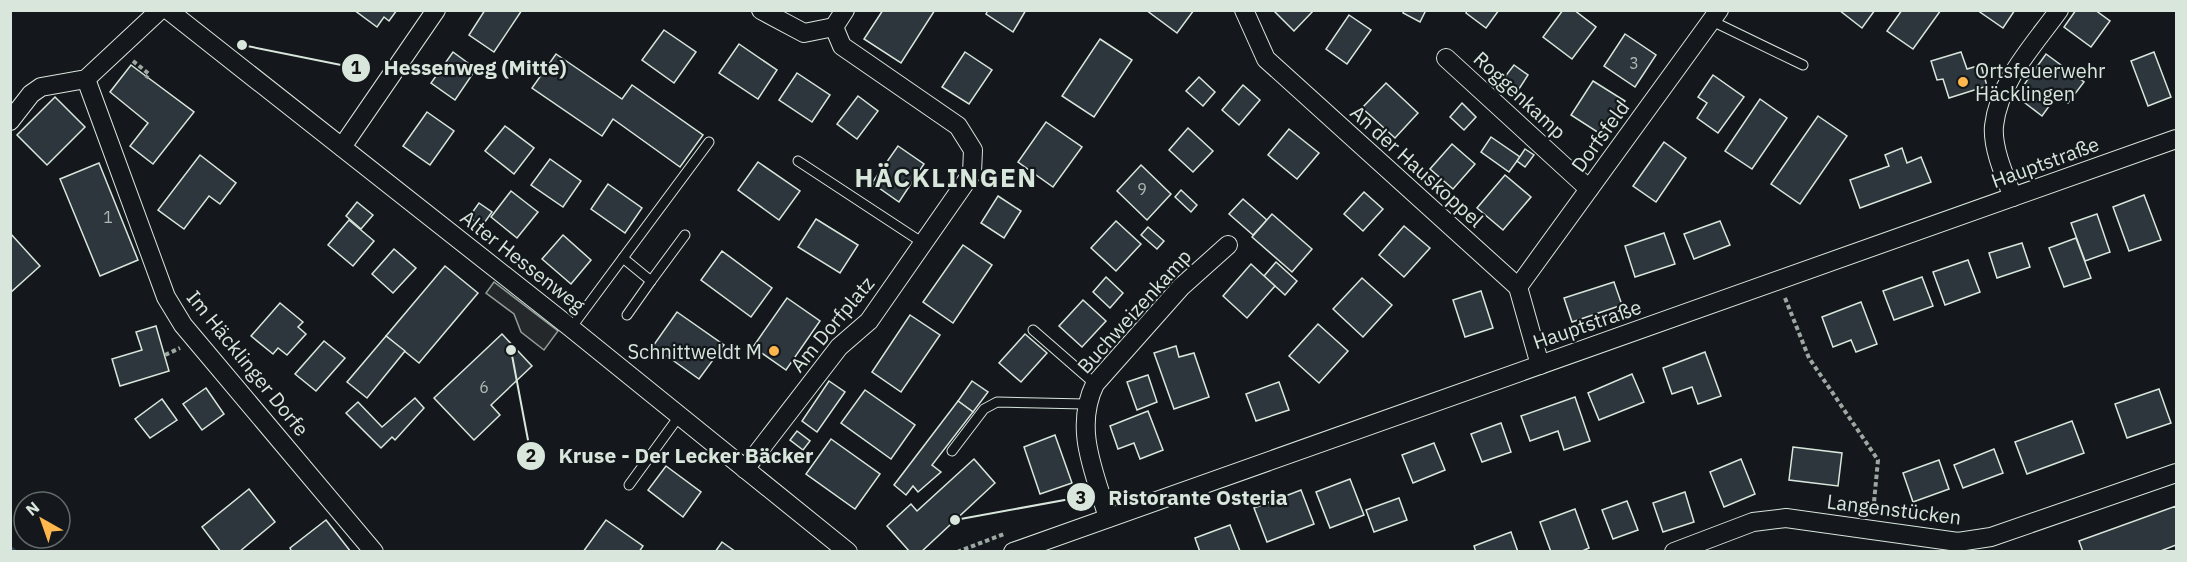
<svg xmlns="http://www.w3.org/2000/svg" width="2187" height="562" font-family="'IBM Plex Sans',sans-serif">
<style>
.parking{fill:#24282b;stroke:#939e99;stroke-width:1.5}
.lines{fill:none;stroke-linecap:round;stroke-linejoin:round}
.stream{stroke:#2f3f4d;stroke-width:6}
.building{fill:#2c363c;stroke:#d8e6dc;stroke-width:1.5}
.service-casing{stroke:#d8e6dc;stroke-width:11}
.minor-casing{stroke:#d8e6dc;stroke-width:20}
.path{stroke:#9da8a2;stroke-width:4;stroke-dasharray:4.5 3;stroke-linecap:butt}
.service{stroke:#14181c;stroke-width:9}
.minor{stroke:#14181c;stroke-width:18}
.poi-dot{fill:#ffb74d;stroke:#14181c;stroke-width:2}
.labels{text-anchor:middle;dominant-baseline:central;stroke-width:4.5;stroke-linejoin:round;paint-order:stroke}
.number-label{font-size:16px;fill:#adbab4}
.poi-label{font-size:20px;fill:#d8e6dc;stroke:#14181c;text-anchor:start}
.street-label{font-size:20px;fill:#d8e6dc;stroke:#14181c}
.district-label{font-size:26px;font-weight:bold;letter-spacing:1.5px;fill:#d8e6dc;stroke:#14181c}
.leader{fill:none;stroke:#d8e6dc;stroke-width:2}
.callout-dot{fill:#d8e6dc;stroke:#14181c;stroke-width:2}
.mark-label{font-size:18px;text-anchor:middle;font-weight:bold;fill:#111}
.callout-label{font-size:21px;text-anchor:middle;font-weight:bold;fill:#d8e6dc;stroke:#14181c;stroke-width:4.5;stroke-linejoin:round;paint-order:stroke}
</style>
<rect width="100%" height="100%" fill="#14181c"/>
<path class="parking" d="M494,282L558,331L544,350L521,332L514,314L486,293Z"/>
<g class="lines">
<path class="stream" d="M10,549L14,552"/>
</g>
<g class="building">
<path d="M354,10H397L389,21L384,17L377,27Z"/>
<path d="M485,10H522L494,52L469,35Z"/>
<path d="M883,10H935L901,63L864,39Z"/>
<path d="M988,10H1026L1013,32L986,14Z"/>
<path d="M1146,10H1194L1177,33Z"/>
<path d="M1273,10H1314L1294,31Z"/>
<path d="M1404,10H1426L1420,22L1403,13Z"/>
<path d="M1467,10H1499L1486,28L1466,13Z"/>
<path d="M1563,10H1574L1596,27L1572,59L1543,37Z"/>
<path d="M1839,10H1875L1862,28Z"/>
<path d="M1902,10H1941L1913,49L1887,31Z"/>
<path d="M1977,10H2015L2003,28Z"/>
<path d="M2076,10H2095L2110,21L2091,47L2064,27Z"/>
<path d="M1349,15L1371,30L1347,64L1326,49Z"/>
<path d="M664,30L696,52L674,83L642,60Z"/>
<path d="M1625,34L1656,55L1635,87L1604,66Z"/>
<path d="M1100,39L1132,60L1094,117L1062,96Z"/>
<path d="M739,44L777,70L758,99L719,73Z"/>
<path d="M453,52L476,69L455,100L431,83Z"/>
<path d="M965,52L992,70L969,104L942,87Z"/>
<path d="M1961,52L1967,69L1981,65L1987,86L1949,98L1943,79L1937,80L1931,61Z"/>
<path d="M2154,52L2171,97L2148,106L2131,61Z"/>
<path d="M556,54L622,99L632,85L703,135L680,167L613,119L602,136L532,88Z"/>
<path d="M2046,54L2084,82L2068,103L2057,95L2042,116L2016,96Z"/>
<path d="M131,65L194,112L153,164L130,146L148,123L110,92Z"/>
<path d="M1514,65L1528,75L1519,89L1504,78Z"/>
<path d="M797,73L830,95L812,122L779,100Z"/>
<path d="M1713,75L1744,97L1718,133L1697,118L1707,103L1698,97Z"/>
<path d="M1199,77L1215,92L1203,106L1186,91Z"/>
<path d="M1593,81L1625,101L1602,135L1571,115Z"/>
<path d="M1386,83L1418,113L1395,138L1362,108Z"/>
<path d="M1243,85L1260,100L1239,125L1222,110Z"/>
<path d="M858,96L878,111L857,139L837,124Z"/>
<path d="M55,97L85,127L47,165L17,135Z"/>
<path d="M1760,99L1787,118L1752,169L1725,151Z"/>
<path d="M1462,103L1476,117L1464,130L1450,117Z"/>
<path d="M427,112L454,131L430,165L403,146Z"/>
<path d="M1818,116L1847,136L1800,204L1771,184Z"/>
<path d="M1046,122L1082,147L1053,187L1018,162Z"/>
<path d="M505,126L534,148L514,174L485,151Z"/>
<path d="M1188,128L1213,151L1193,172L1169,150Z"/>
<path d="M1289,129L1319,153L1297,179L1268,155Z"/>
<path d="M1491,137L1520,157L1509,172L1481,152Z"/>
<path d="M1664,142L1686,158L1656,202L1633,186Z"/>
<path d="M1452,144L1475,164L1453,189L1430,169Z"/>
<path d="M898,146L924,164L899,202L872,183Z"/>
<path d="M1902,148L1907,163L1921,157L1931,182L1860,208L1850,180L1889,166L1885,155Z"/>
<path d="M1525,149L1534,155L1525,167L1517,161Z"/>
<path d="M200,155L236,183L220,204L209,196L184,229L158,210Z"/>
<path d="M550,159L581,181L563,207L531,185Z"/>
<path d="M758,162L800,191L779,220L738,190Z"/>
<path d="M99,163L138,260L100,276L60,179Z"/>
<path d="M1141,165L1171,194L1147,220L1117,191Z"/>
<path d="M1505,175L1531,197L1503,230L1477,208Z"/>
<path d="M608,184L642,208L625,233L591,209Z"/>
<path d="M1181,190L1197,205L1191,212L1175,197Z"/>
<path d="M511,191L538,212L517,238L491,217Z"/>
<path d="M1364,192L1383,209L1363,231L1344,214Z"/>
<path d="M2144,195L2161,240L2129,251L2113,207Z"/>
<path d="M998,196L1021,211L1004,238L981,223Z"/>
<path d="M1243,199L1267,220L1253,235L1229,214Z"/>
<path d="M357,202L373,215L361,229L346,216Z"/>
<path d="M479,203L492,212L482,226L469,217Z"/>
<path d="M1272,214L1312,249L1292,272L1252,237Z"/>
<path d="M2097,214L2110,252L2085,261L2071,223Z"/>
<path d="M816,219L858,245L840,273L798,247Z"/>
<path d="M349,220L374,241L353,266L328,245Z"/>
<path d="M1116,221L1141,244L1116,271L1091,248Z"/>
<path d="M1720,221L1730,245L1694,259L1684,234Z"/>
<path d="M1404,226L1430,248L1404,277L1379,255Z"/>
<path d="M1148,227L1164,241L1157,249L1141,235Z"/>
<path d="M10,233L40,266L10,293Z"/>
<path d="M1664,233L1675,264L1635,277L1625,246Z"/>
<path d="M563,235L591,260L571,284L542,259Z"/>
<path d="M2076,238L2091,278L2064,287L2049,248Z"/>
<path d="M2022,243L2030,267L1997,278L1989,253Z"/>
<path d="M963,245L992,265L953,323L923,302Z"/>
<path d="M394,249L416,268L393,293L372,274Z"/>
<path d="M722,251L772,288L751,317L701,280Z"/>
<path d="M1968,260L1980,292L1945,305L1933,272Z"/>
<path d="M1276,262L1297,281L1285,295L1264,276Z"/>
<path d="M1251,264L1275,286L1247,318L1223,296Z"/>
<path d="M445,266L478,293L419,363L386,336Z"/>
<path d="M1106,277L1123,293L1110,308L1093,292Z"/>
<path d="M1922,277L1933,306L1894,320L1883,291Z"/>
<path d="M1362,278L1392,305L1363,337L1333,309Z"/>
<path d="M1614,282L1622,305L1572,322L1564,298Z"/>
<path d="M1481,291L1493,328L1465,337L1453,300Z"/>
<path d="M787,298L820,321L786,370L753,347Z"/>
<path d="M1083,300L1106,321L1082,347L1059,326Z"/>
<path d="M1861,302L1877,344L1856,352L1851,340L1833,347L1822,317Z"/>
<path d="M280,303L303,322L298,327L306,334L287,355L278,348L273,354L251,336Z"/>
<path d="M677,312L724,345L699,379L653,346Z"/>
<path d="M910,315L940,335L901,392L872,372Z"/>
<path d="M1318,324L1348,351L1319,383L1289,356Z"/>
<path d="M156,326L169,371L120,386L112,359L142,350L136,332Z"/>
<path d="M502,334L532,366L491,405L500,415L474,440L434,398Z"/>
<path d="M1025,334L1047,353L1021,382L999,363Z"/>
<path d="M386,336L405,351L367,398L347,382Z"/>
<path d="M324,341L345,358L316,391L295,374Z"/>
<path d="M1176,346L1179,357L1194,353L1209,397L1174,409L1154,353Z"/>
<path d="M1705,352L1721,396L1698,404L1692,387L1672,394L1663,368Z"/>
<path d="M1632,374L1644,402L1599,420L1588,393Z"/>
<path d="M1148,375L1157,402L1137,410L1127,382Z"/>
<path d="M829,381L845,392L817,432L802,421Z"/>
<path d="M972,381L988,392L973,412L958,401Z"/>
<path d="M1279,382L1289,410L1256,421L1246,394Z"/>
<path d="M206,388L224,414L202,430L183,404Z"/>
<path d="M2159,389L2171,423L2127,438L2115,404Z"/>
<path d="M865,390L915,425L891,459L841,423Z"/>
<path d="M1575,397L1590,441L1564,450L1558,431L1530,441L1521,416Z"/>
<path d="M415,398L424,408L395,440L392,437L381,448L346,413L358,402L382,427Z"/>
<path d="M162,399L177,420L150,438L135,419Z"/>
<path d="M958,401L973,412L932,465L941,472L918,492L913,486L906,495L894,485Z"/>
<path d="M1148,411L1163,450L1140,459L1134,443L1118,449L1110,426Z"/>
<path d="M2072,421L2084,453L2027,474L2015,442Z"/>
<path d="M1501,423L1511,452L1482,462L1471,434Z"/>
<path d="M797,431L810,441L803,450L790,440Z"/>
<path d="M1055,435L1072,483L1040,494L1024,447Z"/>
<path d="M831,439L880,474L855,509L806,474Z"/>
<path d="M1434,443L1445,470L1413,483L1402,455Z"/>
<path d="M1793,447L1842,453L1838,486L1789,480Z"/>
<path d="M1994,449L2003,473L1963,488L1954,465Z"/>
<path d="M974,459L995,483L921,552H910L887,526L911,504L917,511Z"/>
<path d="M1741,459L1755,494L1724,507L1710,472Z"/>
<path d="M1939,460L1949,489L1913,502L1903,473Z"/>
<path d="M666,466L701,492L683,517L648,490Z"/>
<path d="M1350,479L1364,515L1330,528L1316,492Z"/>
<path d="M249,489L275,522L239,552H221L202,527Z"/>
<path d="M1301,490L1314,524L1267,542L1254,508Z"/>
<path d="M1685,492L1694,522L1663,532L1653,503Z"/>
<path d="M1399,498L1407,520L1374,532L1366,510Z"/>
<path d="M1627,501L1638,530L1613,539L1602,510Z"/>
<path d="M2176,506V545L2158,552H2083L2079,541Z"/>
<path d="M1575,509L1589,548L1580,552H1551L1540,522Z"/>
<path d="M326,520L351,552H292L290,548Z"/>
<path d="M606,520L643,546L639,552H583Z"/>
<path d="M1230,525L1240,551L1200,552L1195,538Z"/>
<path d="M1511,532L1518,552H1476L1474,546Z"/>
<path d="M722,542L736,552H715Z"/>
</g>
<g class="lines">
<g class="service-casing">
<g id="service">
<path d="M1712,21L1803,65"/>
<path d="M798,161L923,243"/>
<path d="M623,258L651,281L685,235"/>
<path d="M627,315L651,281"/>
<path d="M571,328L709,142"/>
<path d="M1033,330L1095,384"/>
<path d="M952,451L984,409L997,402L1085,404"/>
<path d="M629,485L680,415"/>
</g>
</g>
<g class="minor-casing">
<g id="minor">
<path d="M168,10L571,328L848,552"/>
<path d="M761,10L804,33L834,27"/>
<path d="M1244,10L1266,59L1518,287L1540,365"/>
<path d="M1446,58L1589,189"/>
<path d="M86,79L166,297L183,325L374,552"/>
<path d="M10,121L31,94L41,87L86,79L160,10"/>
<path d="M342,147L436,10"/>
<path d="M2013,197C2005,177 1992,148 1994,126C1999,81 2034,45 2059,10"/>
<path d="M1518,287L1719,10"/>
<path d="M745,469L839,347L869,321L972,173L973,150L958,126L842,46L834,27L845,10"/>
<path d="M1108,518C1095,473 1073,429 1095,384L1181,287L1228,245"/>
<path d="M1013,552L2176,139"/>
<path d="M1674,552L1753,522L1786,518L1958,542L1991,537L2176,473"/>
</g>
</g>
<g class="path">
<path d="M133,61L149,74L146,78"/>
<path d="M1785,298L1809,358L1878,460L1873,513"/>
<path d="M165,355L180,348"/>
<path d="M957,552L1004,534"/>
</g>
<use href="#service" class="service"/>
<use href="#minor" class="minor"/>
</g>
<g class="poi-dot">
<circle cx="1963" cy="82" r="6"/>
<circle cx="774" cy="351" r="6"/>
</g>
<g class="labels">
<g class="number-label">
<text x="1634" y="63">3</text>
<text x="1142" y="189">9</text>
<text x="108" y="217">1</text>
<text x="484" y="387">6</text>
</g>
<g class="poi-label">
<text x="1975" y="70">Ortsfeuerwehr<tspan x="1975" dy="23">Häcklingen</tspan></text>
<text x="762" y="351" text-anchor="end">Schnittweldt M</text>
</g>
<g class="street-label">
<text transform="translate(1520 95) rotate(43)">Roggenkamp</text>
<text transform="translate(1600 136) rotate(-54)">Dorfsfeld</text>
<text transform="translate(2045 162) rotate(-20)">Hauptstraße</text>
<text transform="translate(1417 166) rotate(42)">An der Hauskoppel</text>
<text transform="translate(523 261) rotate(38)">Alter Hessenweg</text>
<text transform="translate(1134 311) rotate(-48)">Buchweizenkamp</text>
<text transform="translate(832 324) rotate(-50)">Am Dorfplatz</text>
<text transform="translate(1587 324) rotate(-19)">Hauptstraße</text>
<text transform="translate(248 363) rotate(51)">Im Häcklinger Dorfe</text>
<text transform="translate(1894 509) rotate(7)">Langenstücken</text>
</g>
<g class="district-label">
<text x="946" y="177">HÄCKLINGEN</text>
</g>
</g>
<path class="leader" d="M242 45L356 68M511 350L531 456M955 520L1081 497"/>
<g class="callout-dot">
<circle cx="242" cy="45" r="6"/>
<circle cx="511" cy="350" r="6"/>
<circle cx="955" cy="520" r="6"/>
<circle cx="356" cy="68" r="15"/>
<circle cx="531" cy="456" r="15"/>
<circle cx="1081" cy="497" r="15"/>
</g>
<g class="mark-label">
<text x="356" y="74">1</text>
<text x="531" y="462">2</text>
<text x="1081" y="504">3</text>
</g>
<g class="callout-label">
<text x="475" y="75">Hessenweg (Mitte)</text>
<text x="686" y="463">Kruse - Der Lecker Bäcker</text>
<text x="1198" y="505">Ristorante Osteria</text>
</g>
<rect width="2187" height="562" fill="none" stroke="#d8e6dc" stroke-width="24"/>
<g transform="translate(42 520) rotate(320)"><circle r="28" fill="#14181c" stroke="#626a69" stroke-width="1.5"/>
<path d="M0-4.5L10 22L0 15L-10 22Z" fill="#ffb74d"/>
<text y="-9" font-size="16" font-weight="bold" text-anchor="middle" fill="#d8e6dc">N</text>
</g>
</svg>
